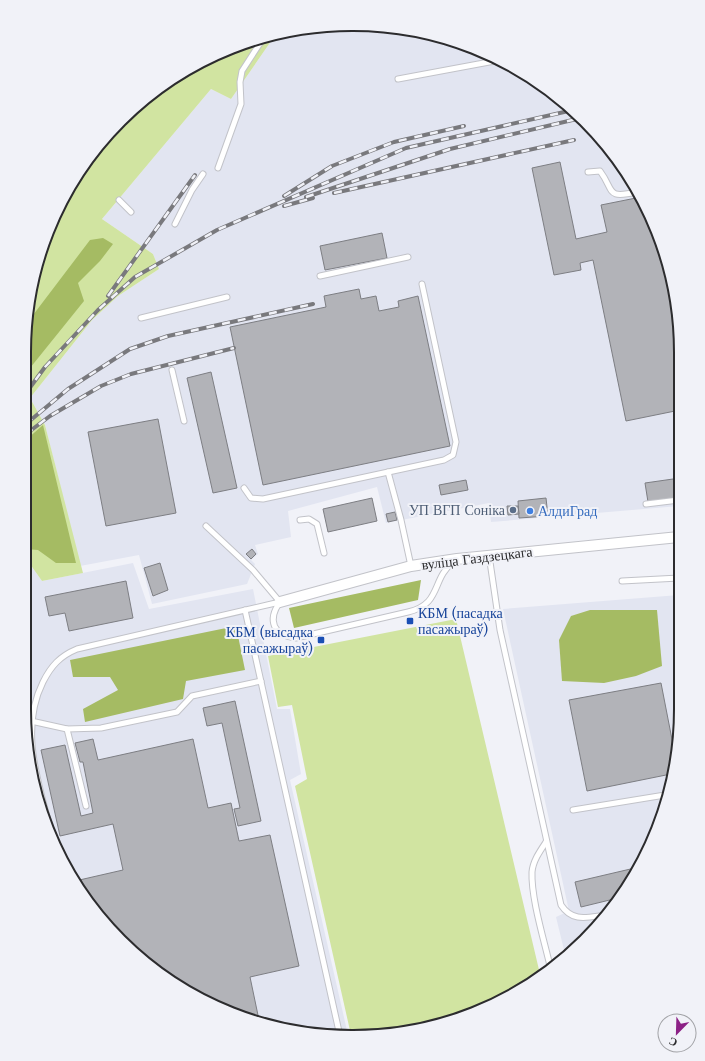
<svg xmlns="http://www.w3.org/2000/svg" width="705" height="1061" font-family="'Libre Baskerville',serif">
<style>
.built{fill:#e2e5f1}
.green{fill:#d1e4a1}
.forest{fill:#a5bb63}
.building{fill:#b2b3b8;stroke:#7d7e83}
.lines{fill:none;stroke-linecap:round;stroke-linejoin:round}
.lane-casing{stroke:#c2c3c9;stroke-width:7}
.street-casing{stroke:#c2c3c9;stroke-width:12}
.lane{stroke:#fff;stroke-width:5}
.street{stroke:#fff;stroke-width:10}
.rail-casing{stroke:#79797d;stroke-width:4}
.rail{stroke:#f1f2f8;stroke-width:2.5;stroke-dasharray:8;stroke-linecap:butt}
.service-dot{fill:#5c6f8a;stroke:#f1f2f8;stroke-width:1.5}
.shop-dot{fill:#3f7fe0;stroke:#f1f2f8;stroke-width:1.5}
.transit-dot{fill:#1a4fb4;stroke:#f1f2f8;stroke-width:1.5}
.labels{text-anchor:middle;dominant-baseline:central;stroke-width:4;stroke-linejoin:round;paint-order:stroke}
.service-label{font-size:14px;fill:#4e5e75;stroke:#f1f2f8;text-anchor:end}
.shop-label{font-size:14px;fill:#366cbe;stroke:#f1f2f8;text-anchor:start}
.street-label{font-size:14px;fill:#2c2c2e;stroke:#f1f2f8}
.transit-label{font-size:14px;fill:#164399;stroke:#f1f2f8;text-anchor:start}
.rim{fill:none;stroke:#2c2c2e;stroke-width:2}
</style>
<rect width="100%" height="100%" fill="#f1f2f8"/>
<g class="built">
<path d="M331,25L396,27L458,42L517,68L569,106L613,153L647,207L670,268L680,331L679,506L491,522L489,503L386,523L377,487L288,511L291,537L255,545L258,554L251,560L255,564L247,584L152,604L139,555L80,566L45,425L30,398L92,320L118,296L159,269L153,254L102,219L211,89L231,99L276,34Z"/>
<path d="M25,557L42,581L133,563L149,609L253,589L277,709H290L301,774L290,780L348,1035L331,1036L227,1012L152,969L79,891L41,814L24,709Z"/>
<path d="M679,595L678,752L647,854L599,925L565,954L556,917L569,911L503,609Z"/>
</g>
<g class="green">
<path d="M276,34L231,99L211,89L102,219L153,254L159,269L118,296L92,320L30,398L45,425L83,573L42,581L25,557L27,309L58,207L106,136L153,92L207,58Z"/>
<path d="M456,619L540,974L517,993L417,1031L351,1035L295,786L307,779L292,705L278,707L268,656Z"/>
</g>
<g class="forest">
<path d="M103,238L113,244L100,261L78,283L84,301L26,373L27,323L90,240Z"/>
<path d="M43,425L76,563H56L38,550L25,549L26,440Z"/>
<path d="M421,580L418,600L294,628L289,608Z"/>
<path d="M590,610H657L662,666L636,676L604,683L562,681L559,640L571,616Z"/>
<path d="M236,626L245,670L186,681L183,699L85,722L83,709L118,690L110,677H73L70,660Z"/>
</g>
<g class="building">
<path d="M560,162L576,239L607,232L601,205L641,197L647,207L670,268L680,331V410L626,421L593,260L580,263L581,270L554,275L532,168Z"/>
<path d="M382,233L387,258L325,270L320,246Z"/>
<path d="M359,289L361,299L376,296L379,311L399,307L398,301L418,296L450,446L263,485L230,327L326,307L324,296Z"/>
<path d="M211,372L237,488L213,493L187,378Z"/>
<path d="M158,419L176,513L106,526L88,432Z"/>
<path d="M680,478L679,497L648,502L645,483Z"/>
<path d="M466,480L468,490L441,495L439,485Z"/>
<path d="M372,498L377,521L328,532L323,509Z"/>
<path d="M546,498L548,516L519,518L518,501Z"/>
<path d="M507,506H518L519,514L508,515Z"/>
<path d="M395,512L397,520L388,522L386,514Z"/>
<path d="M252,549L256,554L251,559L246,554Z"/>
<path d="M160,563L168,590L153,596L144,568Z"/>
<path d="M126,581L133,618L69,631L65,613L49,616L45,597Z"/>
<path d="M661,683L676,760L671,774L587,791L569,700Z"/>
<path d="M235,701L261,821L238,826L234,809L240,808L222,723L207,726L203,708Z"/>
<path d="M93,739L98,760L193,739L208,808L231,803L239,841L270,835L299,966L250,977L259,1020L227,1012L152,969L79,891L75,881L123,870L113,824L60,836L41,750L65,745L81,816L93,813L83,762H80L75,743Z"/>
<path d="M639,867L618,898L581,907L575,882Z"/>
</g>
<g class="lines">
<g class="lane-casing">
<g id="lane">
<path d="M398,79L500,60"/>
<path d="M218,168L241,104L240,82L242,71L264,37"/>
<path d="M588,172L600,171C615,191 605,199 637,192"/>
<path d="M119,200L131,212"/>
<path d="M175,224L192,190L203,174"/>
<path d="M320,276L408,257"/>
<path d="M141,318L227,297"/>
<path d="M172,370L184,421"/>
<path d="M388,472L401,520L411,566"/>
<path d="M244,488L251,498L263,499L444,460L453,455L456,442L422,284"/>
<path d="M646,504L679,500"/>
<path d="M300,520L309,519L317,524L324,553"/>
<path d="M206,526L253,570L280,602"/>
<path d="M489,555L500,630L561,905C573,923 588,917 606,915"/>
<path d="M622,581L679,578"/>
<path d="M25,602L26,598"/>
<path d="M280,602C267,620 273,636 296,638L408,612C442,604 431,580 453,562"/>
<path d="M245,610L340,1036"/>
<path d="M31,721L67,729L101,728L177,712L192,696L261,681"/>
<path d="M67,729L86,806"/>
<path d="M573,810L665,795"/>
<path d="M52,836C40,786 18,732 43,682C51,666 60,656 77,649L280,602"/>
<path d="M546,842C540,851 533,861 532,872C531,898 544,940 550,966"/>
</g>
</g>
<g class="street-casing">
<path id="street" d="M280,602L411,566L457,559L679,537"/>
</g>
<use href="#lane" class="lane"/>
<use href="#street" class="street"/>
<g class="rail-casing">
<g id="rail">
<path d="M334,193L574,140"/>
<path d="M284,196L332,166L394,142L464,126"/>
<path d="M306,197L450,149L581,118"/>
<path d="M284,206L313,198"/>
<path d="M108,296L195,175"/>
<path d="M26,393L45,367L98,310L135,277L217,230L406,148L573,110"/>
<path d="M26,424L68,389L130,349L168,336L313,304"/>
<path d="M26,434L50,416L101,386L131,374L234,348"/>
</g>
</g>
<use href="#rail" class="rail"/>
</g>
<circle class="service-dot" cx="513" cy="510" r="4"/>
<circle class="shop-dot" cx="530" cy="511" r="4"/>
<g class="transit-dot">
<rect x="406" y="617" width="8" height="8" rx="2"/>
<rect x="317" y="636" width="8" height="8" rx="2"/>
</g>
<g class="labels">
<g class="service-label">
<text x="505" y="510">УП ВГП Соніка</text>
</g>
<g class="shop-label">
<text x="538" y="511">АлдиГрад</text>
</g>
<g class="street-label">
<text transform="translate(477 558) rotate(-7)">вуліца Газдзецкага</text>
</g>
<g class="transit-label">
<text x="418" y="613">КБМ (пасадка<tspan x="418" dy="16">пасажыраў)</tspan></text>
<text x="313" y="632" text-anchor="end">КБМ (высадка<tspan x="313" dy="16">пасажыраў)</tspan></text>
</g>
</g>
<path d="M0 0H705V1061H0ZM352 31H353A321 321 0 0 1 674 352V709A321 321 0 0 1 353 1030H352A321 321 0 0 1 31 709V352A321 321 0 0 1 352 31Z" fill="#f1f2f8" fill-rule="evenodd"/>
<path class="rim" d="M352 31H353A321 321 0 0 1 674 352V709A321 321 0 0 1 353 1030H352A321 321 0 0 1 31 709V352A321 321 0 0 1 352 31Z"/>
<g transform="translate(677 1033) rotate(203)"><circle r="19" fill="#f1f2f8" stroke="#a2a3a7"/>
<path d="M0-3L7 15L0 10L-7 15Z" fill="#8c2186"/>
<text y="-6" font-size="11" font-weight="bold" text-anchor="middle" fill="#2c2c2e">С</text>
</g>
</svg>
